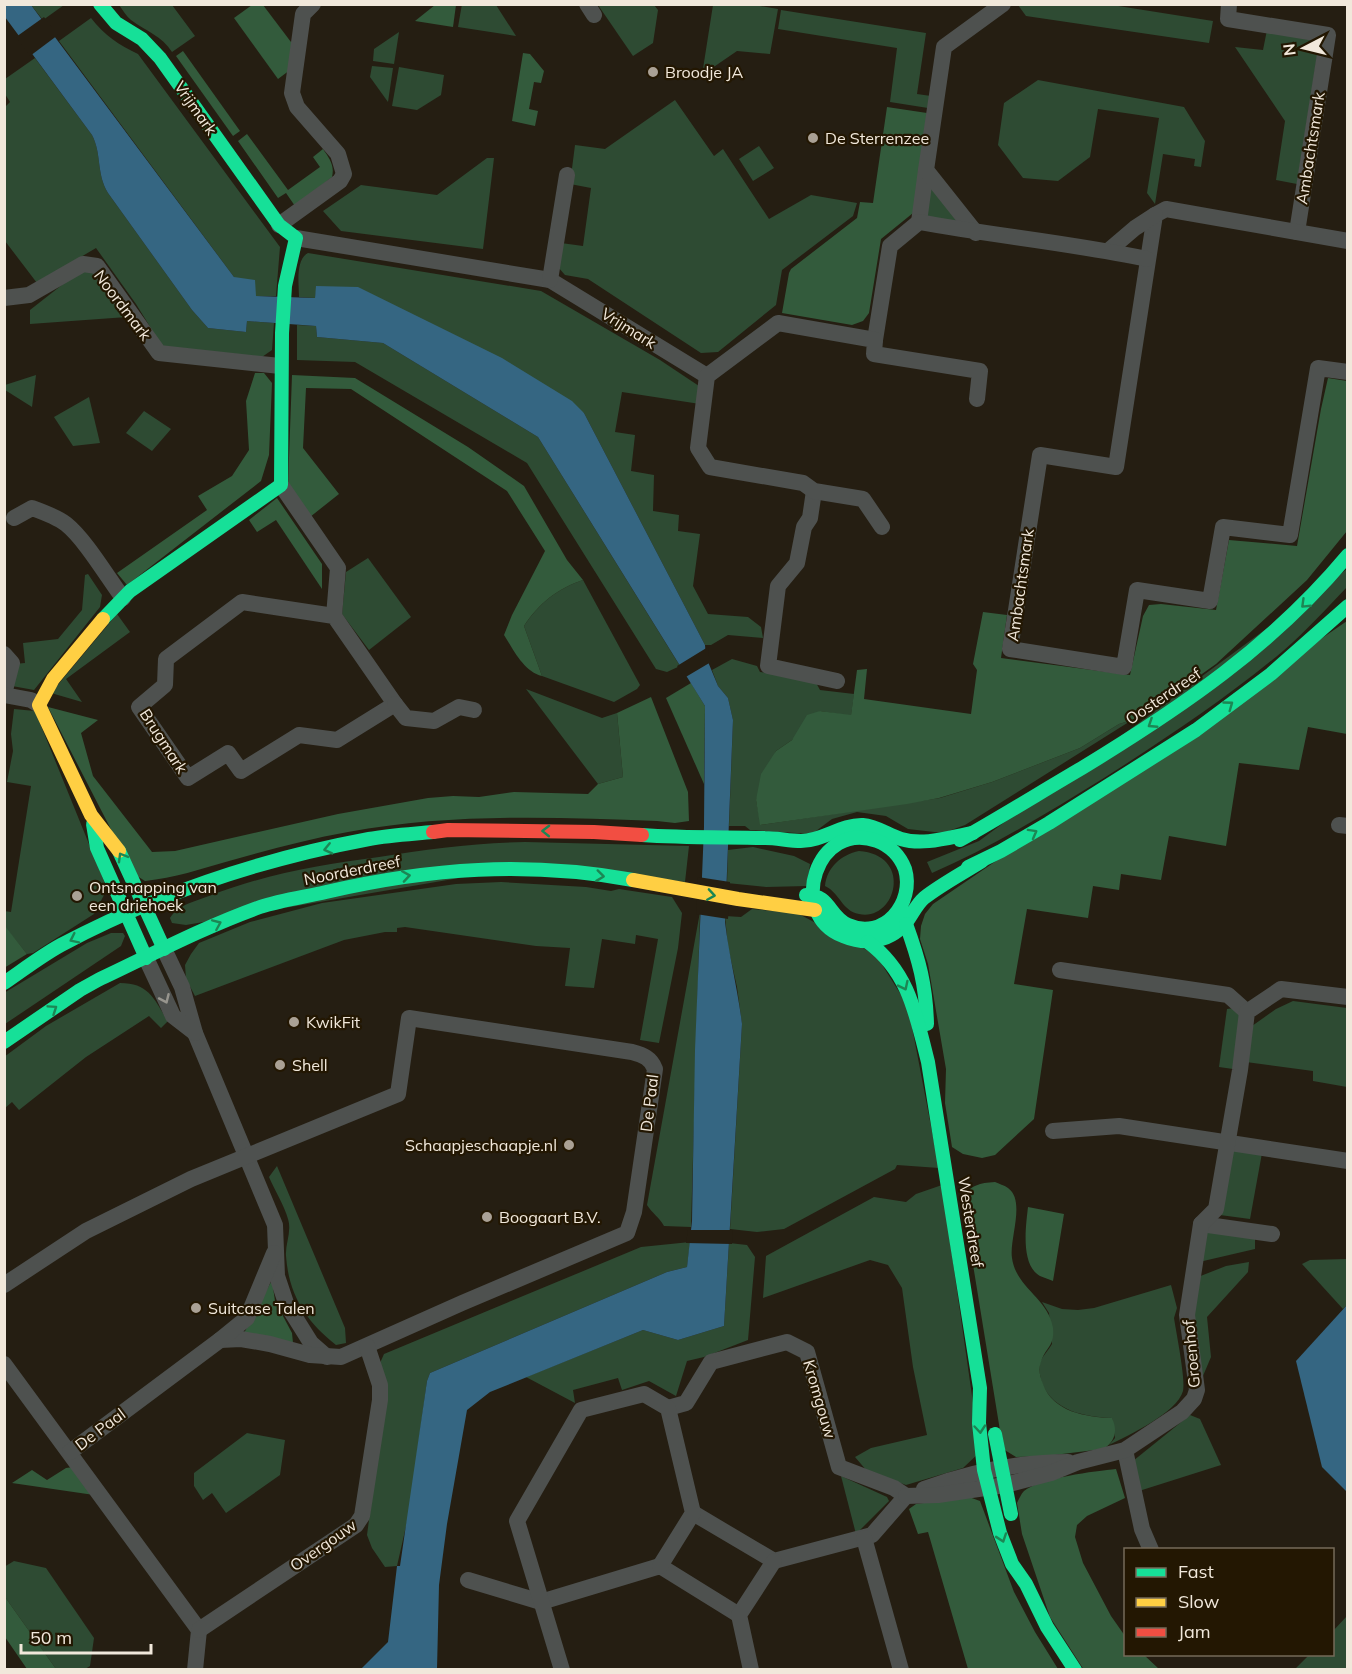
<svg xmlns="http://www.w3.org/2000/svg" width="1352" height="1674" font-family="Mulish,sans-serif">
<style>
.green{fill:#2e4b33}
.forest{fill:#335b3c}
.water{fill:#356682}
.pier{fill:#251e12}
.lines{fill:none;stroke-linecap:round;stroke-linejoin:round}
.street{stroke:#4e514f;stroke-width:16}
.fast{stroke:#16e098;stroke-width:14}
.slow{stroke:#ffcf43;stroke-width:14}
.jam{stroke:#f24e42;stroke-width:14}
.oneway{stroke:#1c8654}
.oneway2{stroke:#97958e}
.poi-dot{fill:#aaa195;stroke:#231702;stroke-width:2}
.labels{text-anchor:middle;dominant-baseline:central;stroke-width:4.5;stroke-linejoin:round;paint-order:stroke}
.poi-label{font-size:16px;fill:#f1e8db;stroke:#231702;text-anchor:start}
.street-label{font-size:16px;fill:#f1e8db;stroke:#231702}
</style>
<rect width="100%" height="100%" fill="#251e12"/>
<g class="green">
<path d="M462,4L496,5L516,36L458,27Z"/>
<path d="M31,5H64L43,20Z"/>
<path d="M119,5H172L195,36L172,52C162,36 146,31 131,20C126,16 123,10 119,5Z"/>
<path d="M598,5H654L658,10L653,43L633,56Z"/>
<path d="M713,5H754L778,9L770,54L737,51L702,75Z"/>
<path d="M1018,5H1112L1213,21L1209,43L1026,16Z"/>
<path d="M781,10L926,33L917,94L931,96L928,108L890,102L897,48L778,29Z"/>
<path d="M91,18C104,35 119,45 138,54L280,247L276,296H256L234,277L59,41Z"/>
<path d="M1267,30L1320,38L1297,184L1276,180L1285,121L1235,47L1263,50Z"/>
<path d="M399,32L394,64L373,61L374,49Z"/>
<path d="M35,58L92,135C102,154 96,173 108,193L192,310L208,328L246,332L247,321L274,323L272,350L262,357L162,346L136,304L96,248L37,283L5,241L4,108L10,102L5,94V79Z"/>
<path d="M372,66L393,68L388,102L370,77Z"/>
<path d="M399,67L444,75L441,95L417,110L392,106Z"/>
<path d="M1038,80L1184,107L1205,141L1201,167L1194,166L1195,159L1163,154L1155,204L1147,193L1159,118L1098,109L1090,157L1058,181L1023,178L998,145L1004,103Z"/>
<path d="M675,100L714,156L723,149L769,219L811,195L857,203L853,216L782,270L776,305L718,352L701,353L588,279L565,275L558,267L561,243L583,246L591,188L570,184L575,145L605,149Z"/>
<path d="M759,146L774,168L753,181L739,159Z"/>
<path d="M487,158H494L483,249L341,231L323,211L361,185L437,195Z"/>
<path d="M931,184L958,223L927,217Z"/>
<path d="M308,253L541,291L660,360L702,388L700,404L622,392L615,432L635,435L631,471L654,475L653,511L679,515L678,531L700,534L693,586L708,614L748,617L761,627L763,638L728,635L711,645H705L584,413L317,286L315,298L299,297C299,285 295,260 308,253Z"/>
<path d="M81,270L94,271L127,317L30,324V310Z"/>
<path d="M297,325L316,326L317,337L383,343L538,437L680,666L667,672L656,669L527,463L355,362L297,360Z"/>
<path d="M36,375L32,407L5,390V385Z"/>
<path d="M89,397L100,443L73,446L54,417Z"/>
<path d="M144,411L171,429L152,451L126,433Z"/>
<path d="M368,558L411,617L369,650L342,614L346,572Z"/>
<path d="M1347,569V587C1326,609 1306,631 1283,651C1227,698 1165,739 1104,778C1049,812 992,847 932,873L927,862L979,841Z"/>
<path d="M88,574L102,595L100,607L34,690L12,686L14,664L25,663L23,643L58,639L82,610L85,575Z"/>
<path d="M583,580L640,685L637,689L614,702L542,676L524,626C539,603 557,589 583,580Z"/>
<path d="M117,614L130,632L66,679L82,702L51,693Z"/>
<path d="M732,659L757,666L760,672L814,679L820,690L854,694L851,716L820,711L792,740L776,751L756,800L761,825L940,798L992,782L1080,748L1119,724L1132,720L965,825L943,833L908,829L886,816L857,812L832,819L812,834L750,830L745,826H729L733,720L728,698L718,686L712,670Z"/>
<path d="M526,689L602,718L617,713L623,777L598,784Z"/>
<path d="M14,709L35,711L104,881V895L94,914L33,953L27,954L5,927L4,911L11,912L31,786L7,782L13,751L11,734Z"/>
<path d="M525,842L689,846L685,882L541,864L186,925L172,923L170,918C179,904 194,902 209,896C266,874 319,865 379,857C427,849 476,843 525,842Z"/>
<path d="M753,847L794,856L810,864L807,886L766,887L727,883L728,850Z"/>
<path d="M859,851C914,855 896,922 859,914C842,911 840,893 825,886C827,867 841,855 859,851Z"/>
<path d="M501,882L586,887L611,891L619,889L672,897L682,913L678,948L659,1043L640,1040L658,939L636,935L635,944L602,939L594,988L565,986L570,948L536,946L405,927L397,928V932H385L344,940L195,996L186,979L185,965L191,954L199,943L250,922L322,903L456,884Z"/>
<path d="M752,909L797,913L876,955L908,1006L939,1168L897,1165L895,1169L784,1229L757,1232L730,1229L742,1024L737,987L728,947L725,916L741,917Z"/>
<path d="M700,912L691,1227L664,1226C659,1217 652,1213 647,1205Z"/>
<path d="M111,933H123L125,936L121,946L5,1024L4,993L87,943Z"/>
<path d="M120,983C149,983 154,999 168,1021L161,1028L149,1016L86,1057L19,1110L12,1102L5,1108L4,1057L46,1026Z"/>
<path d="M1293,1001L1347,1008V1087L1313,1081V1071L1246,1062L1252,1026L1276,1009Z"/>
<path d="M1234,1008L1240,1013L1233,1069L1219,1067L1227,1009Z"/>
<path d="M1232,1148L1262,1153L1250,1219L1220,1215Z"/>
<path d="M277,1166L345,1328L346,1343L336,1345C306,1321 289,1296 286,1256C285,1244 292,1232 288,1219C284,1205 275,1191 269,1177Z"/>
<path d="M942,1185L980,1452L963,1468L906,1485L867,1471L855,1457L871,1448L927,1435L913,1367L902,1288L888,1265L870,1260L763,1298L766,1256L874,1197L906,1202L916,1194Z"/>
<path d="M1206,1229L1255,1239V1249L1199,1262Z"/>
<path d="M690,1242L687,1267L667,1272L430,1373L427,1381L409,1513L397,1566L385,1567L372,1548L367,1535L385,1400L380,1363L384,1354L641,1247Z"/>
<path d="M729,1243L747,1245L755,1257L748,1340L704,1357L687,1361L676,1396L649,1381L622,1390L618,1378L573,1390L575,1403L526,1377L643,1330L678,1340L724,1326Z"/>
<path d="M1347,1259V1305L1343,1309L1302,1264L1310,1260Z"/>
<path d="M1249,1262L1248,1272L1207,1317L1211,1357L1200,1383L1191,1315L1198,1277L1226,1266Z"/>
<path d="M1171,1285L1177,1308L1174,1318C1176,1331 1186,1381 1183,1391C1177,1413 1129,1435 1109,1445L1115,1438L1112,1418C1085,1417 1053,1411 1042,1383C1040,1375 1038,1368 1041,1360C1044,1355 1049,1349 1052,1344L1049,1313L1042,1302L1062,1309L1078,1310L1094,1308Z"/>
<path d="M1190,1415L1200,1419L1221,1465L1139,1491L1133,1461Z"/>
<path d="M247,1433L285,1440L280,1475L226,1513L212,1493L203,1500L194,1486V1473Z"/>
<path d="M841,1476L887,1497L889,1501L856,1534Z"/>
<path d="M14,1561L46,1568L94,1638L90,1666L85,1669H56L5,1597L4,1567Z"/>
<path d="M1347,1616V1669L1294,1670L1309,1655L1332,1654L1333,1631Z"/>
</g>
<g class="forest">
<path d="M252,5H263L294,46L290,70L278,79L234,18Z"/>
<path d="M435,5H456L453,27L415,21Z"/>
<path d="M183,51L240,131L233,136L176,56Z"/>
<path d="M523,53L530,54L544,71L541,83L534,82L529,109L538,111L535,126L512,121Z"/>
<path d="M887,107L927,113L913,213L881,239L869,313L863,321L852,325L782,313L789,273L791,269L857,218L860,202L873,203Z"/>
<path d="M247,134L288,190L320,167L313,157L323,149C329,158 335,165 332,177L295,206L286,193L278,198L238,141Z"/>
<path d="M255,373H264L272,383L269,455L261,481L127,585L117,573L207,510L198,496L232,476L249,450L246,401Z"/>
<path d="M292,375L355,378L468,447L524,486L567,560L583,580C557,589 539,603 524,626L542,676C524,672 513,649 504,635L512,615L545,551L507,491L351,389L306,388L303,448L339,494L310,517L288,485Z"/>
<path d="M1328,378L1347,381V531L1307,580L1216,664L1151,710L1132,720L1119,724L1080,748L992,782L939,798L907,804L760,825L756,800L761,774L776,751L792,740L807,715L820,711L851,715L857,670L867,669L864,699L971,714L977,670L973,664L983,612L1007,615L1001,658L1130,675L1143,616L1149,605L1161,604L1216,610L1229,540L1297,546L1321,409Z"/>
<path d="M277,498L322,564V589L276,520L257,532L249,520Z"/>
<path d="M1347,621V734L1308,727L1299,770L1239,763L1226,846L1169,836L1161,880L1121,874L1119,890L1093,886L1088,918L1027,909L1014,984L1053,990L1034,1119L995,1155L982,1158L963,1154L952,1147L945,1103L946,1069L928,964L920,939L921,926L925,914L933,904Z"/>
<path d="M691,683L705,706L704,784L666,698Z"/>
<path d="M651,697L688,792L689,821L675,823L657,821C554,817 450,813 348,832C308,839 268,850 229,861C201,869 174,878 145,881L134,874L48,707L98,720L81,733L93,776L152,852L175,851L338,814L428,798L453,796L479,797L514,792L588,794L598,784L623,777L617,713Z"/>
<path d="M5,926L27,954L4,968V927Z"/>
<path d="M995,1182C999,1184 1004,1185 1008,1188C1026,1201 1009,1239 1012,1258C1016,1288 1048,1298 1053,1328C1055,1346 1045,1348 1041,1362C1038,1370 1040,1376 1043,1384C1053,1412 1086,1417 1112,1418C1118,1431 1115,1442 1103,1449L1046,1456L1016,1457L1003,1449L962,1197C972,1185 979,1183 995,1182Z"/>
<path d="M1028,1207L1064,1214L1053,1281C1049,1279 1044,1278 1040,1276C1020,1265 1026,1225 1028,1207Z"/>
<path d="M272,1280L275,1301L292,1333L293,1343L243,1335Z"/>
<path d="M73,1467L94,1495L12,1483L32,1470L47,1480L66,1468Z"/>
<path d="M1116,1469L1125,1498L1087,1516L1077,1525L1075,1537L1083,1563L1111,1616L1125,1636L1126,1654L1144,1655L1159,1669L1084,1670L1050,1617L1022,1534L1017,1503C1019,1499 1021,1494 1024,1491C1039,1478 1096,1471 1116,1469Z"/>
<path d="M969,1497L980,1501L1014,1592L1035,1632L1058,1669H968L928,1532L918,1534L909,1509L916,1504Z"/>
<path d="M5,1597L56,1669H27L5,1637Z"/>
</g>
<g class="water">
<path d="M5,5H31L234,277L255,280L256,296L315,298L316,286L358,287L502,358L572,401L584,413L705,645L706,657L718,686L728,698L733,720L725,922C729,956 738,990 742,1024L724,1326L678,1340L643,1330L490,1392L467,1410L447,1524L439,1585L437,1669H361L388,1642L397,1566H400L427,1381L430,1373L667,1272L687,1267L692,1221L695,1050L704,827L705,706L538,437L383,343L317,337L316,326L247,321L246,332L208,328L192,310L108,193C96,173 102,154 92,135L5,17Z"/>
<path d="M1347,1305V1492L1322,1467L1296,1361Z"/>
</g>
<g class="pier">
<path d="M44,17L58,35L30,56L16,37Z"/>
<path d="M708,647L709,656L711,662L684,678L677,666Z"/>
<path d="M698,877L730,882L728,919L696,914Z"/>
<path d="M688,1230H733L732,1244L686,1243Z"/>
</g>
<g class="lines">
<g class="street">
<path d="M587,4L594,15"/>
<path d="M1229,4L1228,19L1328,35L1297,232"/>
<path d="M919,222L926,170"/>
<path d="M279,225L340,181L344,174L338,154L297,107L292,93L303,14L313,4"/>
<path d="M976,233L926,170L944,47L1003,4"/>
<path d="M296,238L550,280L707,376"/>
<path d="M1348,241L1166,209L1155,215L1116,467L1040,455L1010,649L1124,667L1137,590L1210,601L1223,527L1290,535L1318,368L1348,372"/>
<path d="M1108,251L1135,228L1155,215"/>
<path d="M550,280L567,175"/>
<path d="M4,298L29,295L83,264L97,266L159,353L280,366"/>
<path d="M875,340L890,246L919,222C995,236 1072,243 1147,259"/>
<path d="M281,485L338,568L334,616L242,602L166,659L165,685L139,707L188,778L228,753L241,771L299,735L337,740L395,704L334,616"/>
<path d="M814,491L810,518L804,527L797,563L778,586L768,666L837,681"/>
<path d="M14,518L32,508C43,512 57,517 66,524C85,539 108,578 123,598"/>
<path d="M882,527L863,499L814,491L803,483L710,467L698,448L707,376L778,323L875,340L874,354L980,371L977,399"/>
<path d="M4,654L12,663L4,694"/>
<path d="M4,695L31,700L39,705"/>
<path d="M395,704L406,718L434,721L459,707L474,710"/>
<path d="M1339,825L1348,826"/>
<path d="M164,949L182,987L195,1033L275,1225L277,1276L286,1303L311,1343L327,1357"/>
<path d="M146,958L173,1016L195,1033"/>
<path d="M1060,970L1228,995L1247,1012"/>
<path d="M1053,1131L1119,1126L1348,1161"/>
<path d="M1201,1224L1272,1234"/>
<path d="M4,1285L86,1231L191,1179L398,1094L409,1018L632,1052C643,1055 651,1058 655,1069L634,1212L627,1233L462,1303L341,1357L310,1355L270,1344L241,1339L220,1340"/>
<path d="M4,1364L199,1630L195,1670"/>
<path d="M668,1408L686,1403L711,1362L787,1342L807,1352L839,1467L894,1488L906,1496L872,1535L774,1561L693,1513"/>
<path d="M1125,1450L1142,1529L1151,1550"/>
<path d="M70,1452L220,1340L247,1318L274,1253"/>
<path d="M924,1489C971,1472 1018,1462 1068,1462"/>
<path d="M906,1496L938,1495L1005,1485L1051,1473L1078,1462L1125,1450L1182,1412L1194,1399L1197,1390L1187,1315L1201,1224L1216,1209L1240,1070L1247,1012L1281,989L1348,997"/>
<path d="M864,1538L901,1670"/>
<path d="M468,1580L541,1602L660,1566L739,1615"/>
<path d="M199,1630L356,1525L362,1516L380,1400V1385L367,1346"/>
<path d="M562,1670L517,1521L581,1410L644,1394L668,1408L693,1513L660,1566"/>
<path d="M751,1670L739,1615L774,1561"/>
</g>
<g class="fast">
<path d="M100,4L116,23L142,39L160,58L279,225L296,238L285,286L282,333L281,485L130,591L103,619"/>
<path d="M93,824L97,848L146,958"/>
<path d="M642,835C683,838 724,837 765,838C777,838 789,841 801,841C823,841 841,824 863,825C877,826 888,835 901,839C924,846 950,837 973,833"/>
<path d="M960,840C1001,817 1041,792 1082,768C1182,707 1272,646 1348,555"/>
<path d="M119,851L164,949"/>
<path d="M968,867L1001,851L1049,823L1196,730L1271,674L1348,606"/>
<path d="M806,895C831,895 828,916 848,925C884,941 915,903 905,869C900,856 890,846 877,841C817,819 786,914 843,936C867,946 892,942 908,920C913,913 917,904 924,898C942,884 963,873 982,861"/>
<path d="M906,924C919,960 926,985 927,1024"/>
<path d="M868,942C909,972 916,1015 928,1062L980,1388L979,1423L984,1470L1000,1533L1012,1564L1026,1584L1047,1627L1075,1670"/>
<path d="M4,983C23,970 41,956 61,945C157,894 262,859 369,839C390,835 412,834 433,832"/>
<path d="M4,1042L80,990L98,980C151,955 204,927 260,907C281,900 304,897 326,892C430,868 526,861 633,880"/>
<path d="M995,1434L1011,1514"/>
</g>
<g class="slow">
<path d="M103,619L53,679L39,705L91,815L119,851"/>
<path d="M633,880L738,899L815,910"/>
</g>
<path class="jam" d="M433,832L448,830L594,832L642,835"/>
</g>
<defs><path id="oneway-chevron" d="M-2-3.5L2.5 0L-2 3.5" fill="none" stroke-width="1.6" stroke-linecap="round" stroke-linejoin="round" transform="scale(1.5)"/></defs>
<g class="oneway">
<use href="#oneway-chevron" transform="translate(1305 604) rotate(136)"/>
<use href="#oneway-chevron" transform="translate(1229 705) rotate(-36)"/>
<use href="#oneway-chevron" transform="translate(1152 724) rotate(147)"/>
<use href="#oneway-chevron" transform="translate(546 831) rotate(-179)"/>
<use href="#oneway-chevron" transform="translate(1033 833) rotate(-29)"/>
<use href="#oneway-chevron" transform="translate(328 849) rotate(167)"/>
<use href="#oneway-chevron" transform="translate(122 857) rotate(-120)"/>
<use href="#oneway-chevron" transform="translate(406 876) rotate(-9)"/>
<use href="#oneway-chevron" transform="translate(600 876) rotate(7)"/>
<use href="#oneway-chevron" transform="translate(711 895) rotate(9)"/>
<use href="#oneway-chevron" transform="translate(217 924) rotate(-23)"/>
<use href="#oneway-chevron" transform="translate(74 939) rotate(154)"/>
<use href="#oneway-chevron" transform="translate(904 986) rotate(64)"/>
<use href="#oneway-chevron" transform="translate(53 1009) rotate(-34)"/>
<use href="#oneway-chevron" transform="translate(980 1429) rotate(85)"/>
<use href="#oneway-chevron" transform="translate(1002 1538) rotate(71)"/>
</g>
<use class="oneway2" href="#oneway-chevron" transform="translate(165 999) rotate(66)"/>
<g class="poi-dot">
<circle cx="653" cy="72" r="6"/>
<circle cx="813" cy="138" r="6"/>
<circle cx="77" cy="896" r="6"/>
<circle cx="294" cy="1022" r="6"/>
<circle cx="280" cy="1065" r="6"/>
<circle cx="569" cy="1145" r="6"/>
<circle cx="487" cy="1217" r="6"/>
<circle cx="196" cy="1308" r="6"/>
</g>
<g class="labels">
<g class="poi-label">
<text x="665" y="72">Broodje JA</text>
<text x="825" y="138">De Sterrenzee</text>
<text x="89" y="887">Ontsnapping van<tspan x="89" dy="18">een driehoek</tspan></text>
<text x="306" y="1022">KwikFit</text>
<text x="292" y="1065">Shell</text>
<text x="557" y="1145" text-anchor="end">Schaapjeschaapje.nl</text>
<text x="499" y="1217">Boogaart B.V.</text>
<text x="208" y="1308">Suitcase Talen</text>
</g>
<g class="street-label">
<text transform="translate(196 108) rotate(55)">Vrijmark</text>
<text transform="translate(1310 148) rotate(-81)">Ambachtsmark</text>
<text transform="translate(123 305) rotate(53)">Noordmark</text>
<text transform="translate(629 328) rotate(32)">Vrijmark</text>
<text transform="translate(1020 585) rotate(-82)">Ambachtsmark</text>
<text transform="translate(1163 696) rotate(-34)">Oosterdreef</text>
<text transform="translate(164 741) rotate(57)">Brugmark</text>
<text transform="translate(352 870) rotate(-11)">Noorderdreef</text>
<text transform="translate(649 1103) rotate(-83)">De Paal</text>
<text transform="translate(971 1222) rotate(81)">Westerdreef</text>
<text transform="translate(1191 1354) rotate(-95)">Groenhof</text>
<text transform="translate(820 1399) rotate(74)">Kromgouw</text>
<text transform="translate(100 1429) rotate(-37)">De Paal</text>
<text transform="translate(323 1545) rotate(-35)">Overgouw</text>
</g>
</g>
<rect width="1352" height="1674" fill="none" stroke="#f1e8db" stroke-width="12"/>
<rect x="1124" y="1548" width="210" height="108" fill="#231702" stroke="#756b59" stroke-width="1.5"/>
<rect x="1136" y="1568" width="30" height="9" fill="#16e098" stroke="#756b59" stroke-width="1.5"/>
<text x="1178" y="1578" font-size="18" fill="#f1e8db">Fast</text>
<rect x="1136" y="1598" width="30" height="9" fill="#ffcf43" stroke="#756b59" stroke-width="1.5"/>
<text x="1178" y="1608" font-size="18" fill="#f1e8db">Slow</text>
<rect x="1136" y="1628" width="30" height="9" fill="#f24e42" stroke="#756b59" stroke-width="1.5"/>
<text x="1178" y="1638" font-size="18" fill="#f1e8db">Jam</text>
<g transform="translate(1304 48) rotate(263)" stroke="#231702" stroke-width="4.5" paint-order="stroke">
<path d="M0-4.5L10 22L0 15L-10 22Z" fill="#f1e8db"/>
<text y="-9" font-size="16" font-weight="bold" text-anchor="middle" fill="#f1e8db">N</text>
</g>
<path d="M21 1644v9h130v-9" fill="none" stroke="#f1e8db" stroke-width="3"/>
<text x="30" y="1644" font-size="18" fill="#f1e8db" stroke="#231702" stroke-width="4.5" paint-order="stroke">50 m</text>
</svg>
